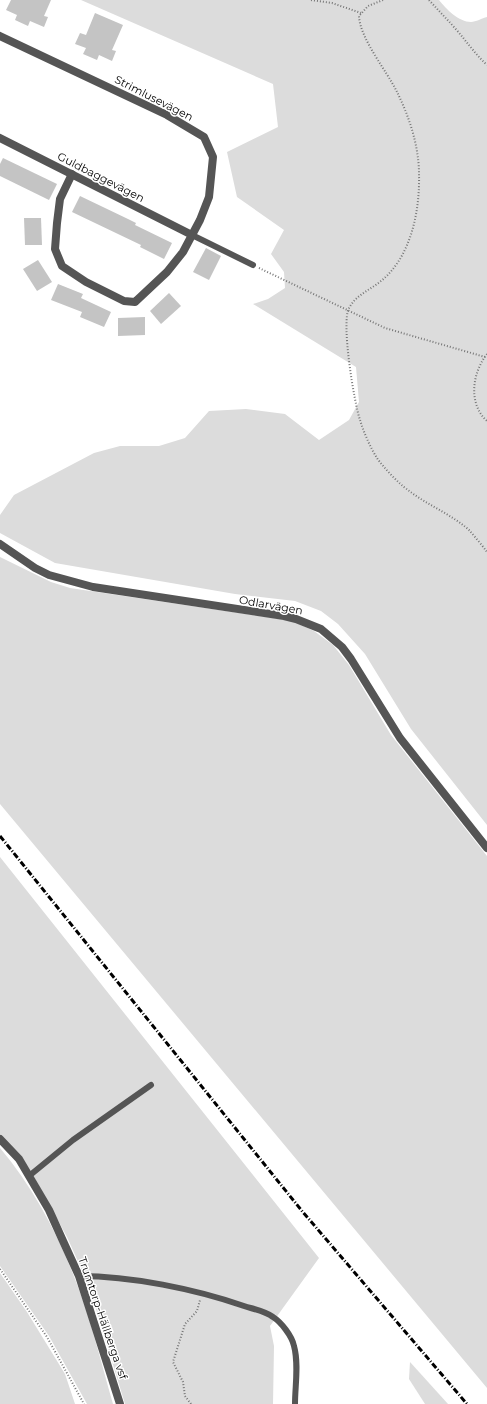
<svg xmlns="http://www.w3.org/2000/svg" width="487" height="1404" font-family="Montserrat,sans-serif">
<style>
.green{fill:#dcdcdc}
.building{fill:#c4c4c4}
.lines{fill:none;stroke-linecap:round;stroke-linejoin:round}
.path{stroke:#777;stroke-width:2;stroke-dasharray:1 2;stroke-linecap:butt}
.lane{stroke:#555;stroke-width:6}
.street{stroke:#555;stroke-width:8}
.rail{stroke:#000;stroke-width:3;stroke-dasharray:6 2 1 2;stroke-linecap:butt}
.labels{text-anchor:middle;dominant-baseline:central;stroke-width:3;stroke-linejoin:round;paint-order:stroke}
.street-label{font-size:11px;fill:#000;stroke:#fff}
</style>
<rect width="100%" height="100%" fill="#fff"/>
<g class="green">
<path d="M81,0H439C446,9 459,22 471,22C476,22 482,18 487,17V825L411,729L365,654L338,624L321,611L295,601L235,594L55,563L0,533V515L14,495L94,453L120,446H159L185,438L209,411L246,409L285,414L319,440L349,420L359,402L356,367L253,304L268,299L285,288L284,272L271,254L284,230L237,197L227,152L278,127L273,84Z"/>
<path d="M0,557L51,582L70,588L293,621L314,631L333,645L349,665L391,735L487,856V1388L0,804Z"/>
<path d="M0,857L319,1258L270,1326L274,1346L273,1404H125L89,1286L80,1266L67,1237L33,1175L0,1134Z"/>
<path d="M0,1148C32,1186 57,1232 75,1279C91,1319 101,1363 113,1404H87L49,1336L0,1266Z"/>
<path d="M0,1273L27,1312L65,1374L75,1404H0Z"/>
<path d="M410,1362L448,1404H425L409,1379Z"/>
</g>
<g class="building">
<path d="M11,0H51L44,16L48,17L44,27L30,21L28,26L15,20L17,15L6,10Z"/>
<path d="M95,13L123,25L112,50L116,51L112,61L99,55L97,60L83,54L86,48L75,44L80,33L86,35Z"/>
<path d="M3,158L57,184L49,200L0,176V164Z"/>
<path d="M80,196L128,219L136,223L135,225L172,243L164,259L140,247L141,245L72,212Z"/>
<path d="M24,218H41L42,245H25Z"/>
<path d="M206,248L221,256L209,280L193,272Z"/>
<path d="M38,260L52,282L37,291L23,269Z"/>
<path d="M58,284L83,294L81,298L111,312L104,327L80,317L82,312L51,300Z"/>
<path d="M169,293L181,306L161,324L150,311Z"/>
<path d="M145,317V335L118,336V318Z"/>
</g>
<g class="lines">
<g class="path">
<path d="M311,0L332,3L361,13"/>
<path d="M383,0L368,6L359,16C360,39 387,71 397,92C409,116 419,146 419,174C420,211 411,257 381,281C370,290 356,295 349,308C341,323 354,402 360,420C364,433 370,447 377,458C383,467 399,484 408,490C427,505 451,514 469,530C475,537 482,545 487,552"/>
<path d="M429,0C437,9 445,17 453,26C465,39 474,53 487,65"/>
<path d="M259,268L385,328L485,357"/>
<path d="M487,354C472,373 468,404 487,421"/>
<path d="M0,1269L47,1337L84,1404"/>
<path d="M191,1404L185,1396L183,1382L173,1362L185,1324L197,1311L200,1300"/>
</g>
<g class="lane">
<path d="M192,235L253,265"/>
<path d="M29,1176L73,1140L151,1085"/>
<path d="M79,1276C131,1276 195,1289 244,1306C253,1309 265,1311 273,1317C281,1322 292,1336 294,1346C299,1364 295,1386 295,1404"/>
</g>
<g class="street">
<path d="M0,36L167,115L204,137L213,157L209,197L200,220L183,252L167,272L135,302L124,301L86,282L62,266L55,249L57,223L60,199L72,174"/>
<path d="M0,138L192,235"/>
<path d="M0,544L35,568L49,575L93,587L284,616L296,619L321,629L342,647L351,659L400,738L487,848"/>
<path d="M0,1139L19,1159L49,1210L63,1241L79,1276L120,1404"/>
</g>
<path class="rail" d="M0,836L302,1211L467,1404"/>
</g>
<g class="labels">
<g class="street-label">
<text transform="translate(154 98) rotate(27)">Strimlusevägen</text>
<text transform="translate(101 177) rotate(27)">Guldbaggevägen</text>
<text transform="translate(271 605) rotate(10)">Odlarvägen</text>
<text transform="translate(103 1318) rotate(71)">Trumtorp-Hällberga vsf</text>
</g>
</g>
</svg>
